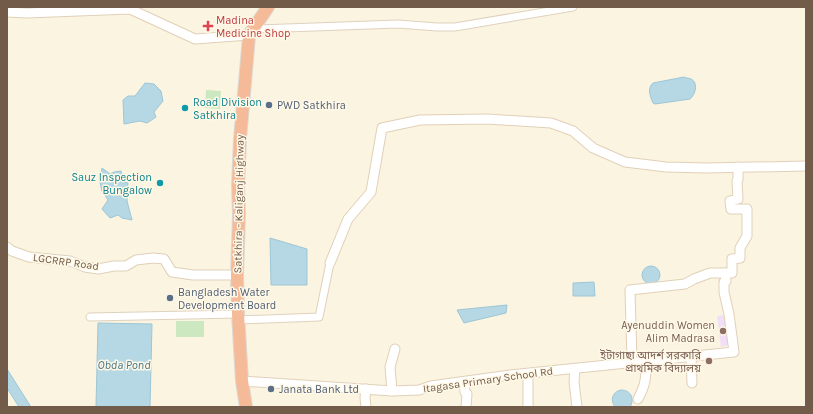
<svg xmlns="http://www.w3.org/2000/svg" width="813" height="414" font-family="Karla,'Noto Sans Bengali',sans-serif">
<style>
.education{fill:#f1def7}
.green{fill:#cbe8c0}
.water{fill:#b6d8e4;stroke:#9dc6d6}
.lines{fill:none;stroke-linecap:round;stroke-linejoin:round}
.street-casing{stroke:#dfd1bd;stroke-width:9}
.secondary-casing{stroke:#e1d0b8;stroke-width:11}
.highway-casing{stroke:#ddd8d3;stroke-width:14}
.street{stroke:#fff;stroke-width:7}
.secondary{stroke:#fff;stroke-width:9}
.highway{stroke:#f5bb98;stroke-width:12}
.health-dot{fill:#e0444e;stroke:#fff8e6;stroke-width:1.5}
.service-dot{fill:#5c6f8a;stroke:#fff8e6;stroke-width:1.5}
.culture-dot{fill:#0f9aa8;stroke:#fff8e6;stroke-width:1.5}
.education-dot{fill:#8d6e63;stroke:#fff8e6;stroke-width:1.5}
.labels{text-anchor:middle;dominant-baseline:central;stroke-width:3;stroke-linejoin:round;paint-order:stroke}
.health-label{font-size:11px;fill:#be3a42;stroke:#fff8e6;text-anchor:start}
.culture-label{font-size:11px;fill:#0d838f;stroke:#fff8e6;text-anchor:start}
.service-label{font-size:11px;fill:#4e5e75;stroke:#fff8e6;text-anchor:start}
.street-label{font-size:11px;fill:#725c49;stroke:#fff8e6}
.education-label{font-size:11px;fill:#785e54;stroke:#fff8e6;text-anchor:end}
.water-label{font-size:12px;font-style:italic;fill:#46788b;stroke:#fff8e6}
</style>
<rect width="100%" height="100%" fill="#fbf4e1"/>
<path class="education" d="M726,315L730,345L721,347L717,316Z"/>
<g class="green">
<path d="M206,90L221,91L220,109L205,108Z"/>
<rect x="176" y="321" width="28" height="16"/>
</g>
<g class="water">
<path d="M684,77C685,78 689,78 691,79C699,83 695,95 690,99L655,104L653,103C650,96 647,88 653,83Z"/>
<path d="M145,83L154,84L161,91L163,101L154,112L156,117L147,123L140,121L124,124L123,100L128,96H135Z"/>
<path d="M102,168L110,174L114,172L121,171L123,177V183L128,182L127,201L132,220L122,218L118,215L110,218L102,209L108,200L102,191L99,178L101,175Z"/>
<path d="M270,238L307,249V285H271Z"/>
<circle cx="651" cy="275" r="9"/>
<path d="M594,282L595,296H573V283Z"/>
<path d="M507,305L506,313L464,323L457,310Z"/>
<path d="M98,323L152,324L150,407H96Z"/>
<path d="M7,369L31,407H19L7,388Z"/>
<path d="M621,390C631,390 635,399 630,407H615C610,400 612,392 621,390Z"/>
</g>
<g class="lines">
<g class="street-casing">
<g id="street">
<path d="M252,33L258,29L398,24L437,27H455L573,7"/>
<path d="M90,317L238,314"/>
<path d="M238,320L319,317L330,263"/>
</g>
</g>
<g class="secondary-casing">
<g id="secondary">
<path d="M7,12L27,13L130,9L195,39L249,35"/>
<path d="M7,247L12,251L29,257L70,261L85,267L98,269L114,266H126L136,260L153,258L164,259L172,272L193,275H237"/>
<path d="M330,263L348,219L371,192L382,128L420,120L487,119L551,123L573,131L593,148L625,162L666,167L706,168L806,166"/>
<path d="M691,356L692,383"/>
<path d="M632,362L630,290L685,284L694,279L710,273H732V259L740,258V248L747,236V209H731L730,201L738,199L737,181L738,180V167"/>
<path d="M575,369L574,382L577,407"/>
<path d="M528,374V407"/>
<path d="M242,381L392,391L419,390L431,386L510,375L734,352L729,314L724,292V282L726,281L725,273"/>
<path d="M464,382L465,392L467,394L466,407"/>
<path d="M392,391L390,367L395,349"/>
<path d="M638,399C646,384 646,378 646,361"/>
<path d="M366,407L365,398L366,389"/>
</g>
</g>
<g class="highway-casing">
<path id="highway" d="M246,407L242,381L238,314L237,275L239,215L238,185L240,139L248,48L249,35L268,7"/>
</g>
<use href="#street" class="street"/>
<use href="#secondary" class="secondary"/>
<use href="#highway" class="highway"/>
</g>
<path class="health-dot" d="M206 20h4v4h4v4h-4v4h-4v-4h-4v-4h4z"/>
<g class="service-dot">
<circle cx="269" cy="105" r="4"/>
<circle cx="170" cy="298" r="4"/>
<circle cx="271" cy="389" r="4"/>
</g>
<g class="culture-dot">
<circle cx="185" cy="108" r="4"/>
<circle cx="160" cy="183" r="4"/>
</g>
<g class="education-dot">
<circle cx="723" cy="331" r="4"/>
<circle cx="709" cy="361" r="4"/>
</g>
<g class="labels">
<g class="health-label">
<text x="216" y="20">Madina<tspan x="216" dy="13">Medicine Shop</tspan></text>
</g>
<g class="culture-label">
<text x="193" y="102">Road Division<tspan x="193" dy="13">Satkhira</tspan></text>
<text x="152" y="177" text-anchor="end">Sauz Inspection<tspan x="152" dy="13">Bungalow</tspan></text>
</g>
<g class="service-label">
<text x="277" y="105">PWD Satkhira</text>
<text x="178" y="292">Bangladesh Water<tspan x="178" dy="13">Development Board</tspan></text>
<text x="279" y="389">Janata Bank Ltd</text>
</g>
<g class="street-label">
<text transform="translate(239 204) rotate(-89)">Satkhira - Kaliganj Highway</text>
<text transform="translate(66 262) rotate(8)">LGCRRP Road</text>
<text transform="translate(488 380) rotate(-8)">Itagasa Primary School Rd</text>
</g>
<g class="education-label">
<text x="715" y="325">Ayenuddin Women<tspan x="715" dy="13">Alim Madrasa</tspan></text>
<text x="701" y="355">ইটাগাছা আদর্শ সরকারি<tspan x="701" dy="13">প্রাথমিক বিদ্যালয়</tspan></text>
</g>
<g class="water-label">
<text x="124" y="365">Obda Pond</text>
</g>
</g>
<rect width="813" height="414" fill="none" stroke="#725c49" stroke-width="16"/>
</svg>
